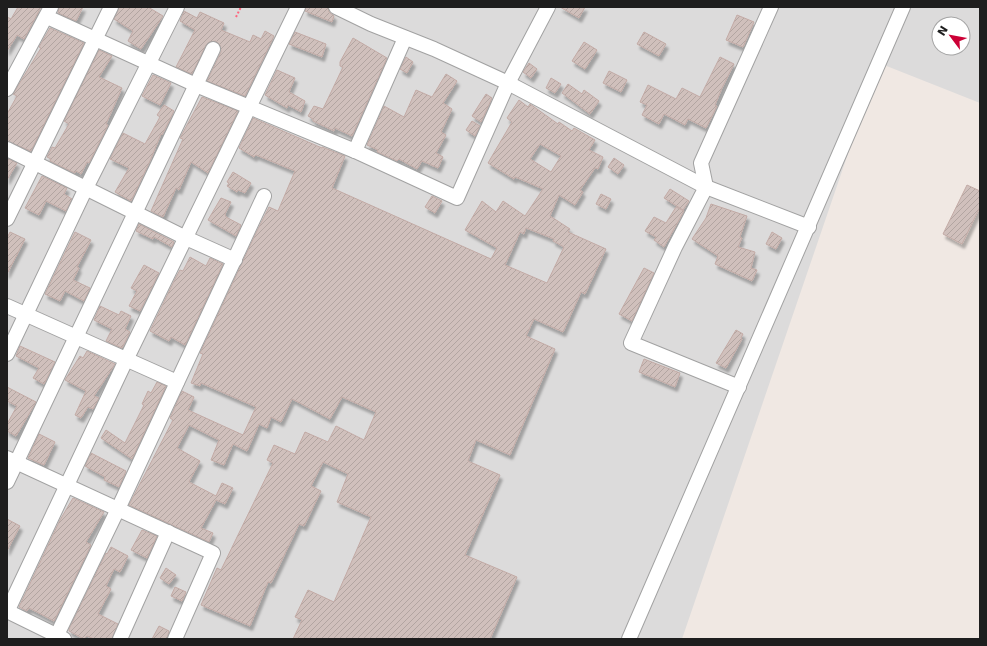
<svg xmlns="http://www.w3.org/2000/svg" width="987" height="646" font-family="'DejaVu Sans',sans-serif">
<style>
.residential{fill:#dcdbdb;fill-rule:evenodd}
.building{fill:url(#building-hatch);stroke:#c2aaa5;fill-rule:evenodd;filter:url(#shadow)}
.lines{fill:none;stroke-linecap:round;stroke-linejoin:round}
.street-casing{stroke:#a2a2a2;stroke-width:16}
.path{stroke:#ff657e;stroke-width:2;stroke-dasharray:2 2;stroke-linecap:butt}
.street{stroke:#fff;stroke-width:14}
</style>
<defs>
<pattern id="building-hatch" width="6" height="6" patternUnits="userSpaceOnUse"><rect width="6" height="6" fill="#d0c0bc"/><path d="M-1 1l2-2M0 6l6-6M5 7l2-2" fill="none" stroke="#b2a5a1"/></pattern>
<filter id="shadow"><feDropShadow dx="2.5" dy="4.5" stdDeviation="1" flood-color="#0004"/></filter>
</defs>
<rect width="100%" height="100%" fill="#f0e8e3"/>
<path class="residential" d="M7,7H980V103L879,63L682,639H7ZM939,24H963V48H939Z"/>
<g class="building">
<path d="M18,7H41L24,39L17,35L7,51V17L11,19Z"/>
<path d="M59,7H83L76,21L58,13Z"/>
<path d="M119,7H148L163,16L141,49L128,41L133,31L114,19Z"/>
<path d="M306,7H328L329,12L334,16L332,22L305,11Z"/>
<path d="M560,7H585L579,18Z"/>
<path d="M184,11L197,18L200,12L224,23L221,30L250,42L253,35L261,39L265,31L274,36L245,96L207,81L221,52L220,45L216,41L209,42L206,45L192,74L176,67L195,30L180,21Z"/>
<path d="M737,15L754,22L743,47L726,40Z"/>
<path d="M50,28L84,43L31,151L7,141V114L17,96L13,94L41,48L39,47Z"/>
<path d="M295,32L326,44L322,57L289,44Z"/>
<path d="M644,32L666,44L659,56L637,44Z"/>
<path d="M353,38L387,58L352,136L335,128L334,131L313,121V119L308,116L314,106L323,109L343,67L340,66V62Z"/>
<path d="M584,42L597,50L585,69L572,61Z"/>
<path d="M99,50L112,56L99,77L122,88L106,124L108,125L89,163L87,162L81,174L76,171L75,173L50,161L51,159L47,157L52,147L55,148L69,124L64,121Z"/>
<path d="M406,57L413,62L407,73L400,69Z"/>
<path d="M720,57L734,64L722,88L715,105L717,106L706,128L688,119L685,125L664,114L659,124L642,115L647,105L640,102L648,85L676,99L682,88L700,97Z"/>
<path d="M529,63L537,69L531,78L523,72Z"/>
<path d="M277,70L295,78L289,92L305,101L301,112L288,105L287,108L265,95Z"/>
<path d="M609,71L627,80L621,92L603,83Z"/>
<path d="M446,74L457,81L443,103L452,109L441,132L446,135L436,153L443,157L438,168L422,161L417,169L399,159L397,161L377,152L378,150L367,145L384,106L404,117L416,90L432,97Z"/>
<path d="M153,75L171,83L160,105L142,96Z"/>
<path d="M551,78L561,84L555,93L546,88Z"/>
<path d="M568,84L582,94L584,90L599,101L590,114L562,93Z"/>
<path d="M486,94L492,98L481,122L472,116Z"/>
<path d="M202,97L238,111L208,173L191,162L179,190L176,188L163,217L151,211L183,139L180,138Z"/>
<path d="M519,100L528,107L530,104L558,124L559,122L572,131L574,128L595,140L589,150L603,157L598,169L595,168L580,190L583,192L575,205L559,195L550,216L570,229L568,232L606,249L585,294L581,292L563,332L534,319L526,336L555,349L510,455L476,440L468,461L500,475L465,555L517,577L490,639H293L302,620L295,617L308,590L334,602L371,517L337,502L348,474L323,462L311,486L321,491L304,526L299,524L271,583L268,582L250,626L201,605L217,568L221,570L273,463L267,460L274,445L295,454L305,432L328,442L336,426L364,440L376,412L342,397L330,419L292,399L281,422L271,417L267,428L259,424L247,451L233,444L224,465L211,460L219,440L189,425L177,448L200,461L189,482L216,496L222,483L233,488L225,504L216,500L201,528L213,533L209,542L129,505L173,420L170,418L182,391L194,397L188,410L243,435L256,407L201,383L200,386L191,383L203,354L200,353L256,233L269,207L278,211L295,171L256,155L254,157L239,148L253,118L322,148V147L345,156L332,188L491,259L497,248L465,230L482,201L496,212L503,201L525,216L543,189L515,177L514,179L488,163L512,122L507,118ZM540,144L561,156L551,172L530,159ZM526,228L554,239L553,241L564,247L547,283L505,265L520,232L524,234Z"/>
<path d="M164,105L174,111L162,135L161,134L150,161L131,201L115,192L129,168L110,159L123,133L145,144L160,117L157,115Z"/>
<path d="M472,121L480,126L475,136L466,130Z"/>
<path d="M7,158L17,163L7,180Z"/>
<path d="M614,158L624,165L618,174L608,167Z"/>
<path d="M233,172L251,183L245,193L238,190L237,192L227,186L229,183L227,182Z"/>
<path d="M42,176L67,188L64,194L72,199L66,211L46,201L39,215L25,208Z"/>
<path d="M967,185L980,191V207L962,244L943,234Z"/>
<path d="M670,189L689,201L683,210L664,198Z"/>
<path d="M601,194L611,199L606,209L596,204Z"/>
<path d="M432,196L442,201L435,213L425,207Z"/>
<path d="M221,198L231,202L225,214L226,217L241,225L236,236L208,220Z"/>
<path d="M711,204L747,216L740,237L742,238L738,247L755,252L751,268L757,270L752,281L715,264L718,256L692,239L706,218Z"/>
<path d="M676,207L684,211L664,247L654,240L656,237L645,231L654,217L666,223Z"/>
<path d="M139,224L174,242L172,247L154,237L153,239L136,231Z"/>
<path d="M10,232L25,239L7,274V238Z"/>
<path d="M75,232L91,240L77,267L79,268L73,280L90,288L84,301L65,291L60,301L45,294Z"/>
<path d="M772,232L782,238L776,249L766,244Z"/>
<path d="M190,257L206,266L210,258L223,264L185,345L171,337L169,341L150,331L176,277L180,270L183,271Z"/>
<path d="M144,265L159,273L140,311L129,306L137,291L131,288Z"/>
<path d="M644,268L654,273L632,321L619,314Z"/>
<path d="M100,306L119,315L121,311L131,316L125,329L130,332L122,348L106,341L112,329L94,320Z"/>
<path d="M736,330L743,334L741,338L742,339L726,368L716,363Z"/>
<path d="M20,346L55,362L44,384L33,378L39,368L16,356Z"/>
<path d="M87,351L115,364L94,396L99,398L93,409L88,407L81,418L75,415L86,391L65,380L80,356L83,358Z"/>
<path d="M644,359L680,373L675,387L639,372Z"/>
<path d="M157,382L166,386L132,459L101,438L106,430L125,443L144,405L142,404L148,391L151,393Z"/>
<path d="M7,387L36,402L16,436L7,431V424L17,406L7,401Z"/>
<path d="M39,434L55,442L44,465L28,458Z"/>
<path d="M91,453L126,471L119,487L104,480L105,477L85,466Z"/>
<path d="M73,498L104,512L86,542L91,545L54,621L29,608L27,611L19,607L60,520Z"/>
<path d="M7,519L20,526L7,551Z"/>
<path d="M142,530L157,536L147,558L131,550Z"/>
<path d="M111,547L128,556L120,572L114,569L106,586L111,589L98,614L118,624L112,639H94L87,636L84,639L69,631V629L106,553L107,554Z"/>
<path d="M166,568L176,575L169,584L160,578Z"/>
<path d="M175,587L186,592L182,601L171,596Z"/>
<path d="M159,626L169,631L167,639H152Z"/>
</g>
<g class="lines">
<g class="street-casing">
<g id="street">
<path d="M336,7L371,24L434,49L508,83L706,187L809,227"/>
<path d="M47,17L196,85L355,151L457,198L508,83L548,7"/>
<path d="M7,89L51,7"/>
<path d="M7,149L186,238L235,260"/>
<path d="M355,151L405,38"/>
<path d="M7,219L111,7"/>
<path d="M7,306L177,382"/>
<path d="M7,354L86,188L177,7"/>
<path d="M739,387L631,343L675,247L706,187L701,163L771,7"/>
<path d="M7,458L213,553L175,639"/>
<path d="M7,482L213,49"/>
<path d="M7,611L64,639"/>
<path d="M7,612L126,360L298,7"/>
<path d="M55,639L118,509L264,196"/>
<path d="M120,639L168,532"/>
<path d="M629,639L903,7"/>
</g>
</g>
<path class="path" d="M236,17L241,7"/>
<use href="#street" class="street"/>
</g>
<rect width="987" height="646" fill="none" stroke="#1e1e1e" stroke-width="16"/>
<g transform="translate(951 36) rotate(302)"><circle r="19" fill="#ffffff" stroke="#a5a5a5"/>
<path d="M0-3L7 15L0 10L-7 15Z" fill="#cc0036"/>
<text y="-6" font-size="11" font-weight="bold" text-anchor="middle" fill="#1e1e1e">N</text>
</g>
</svg>
